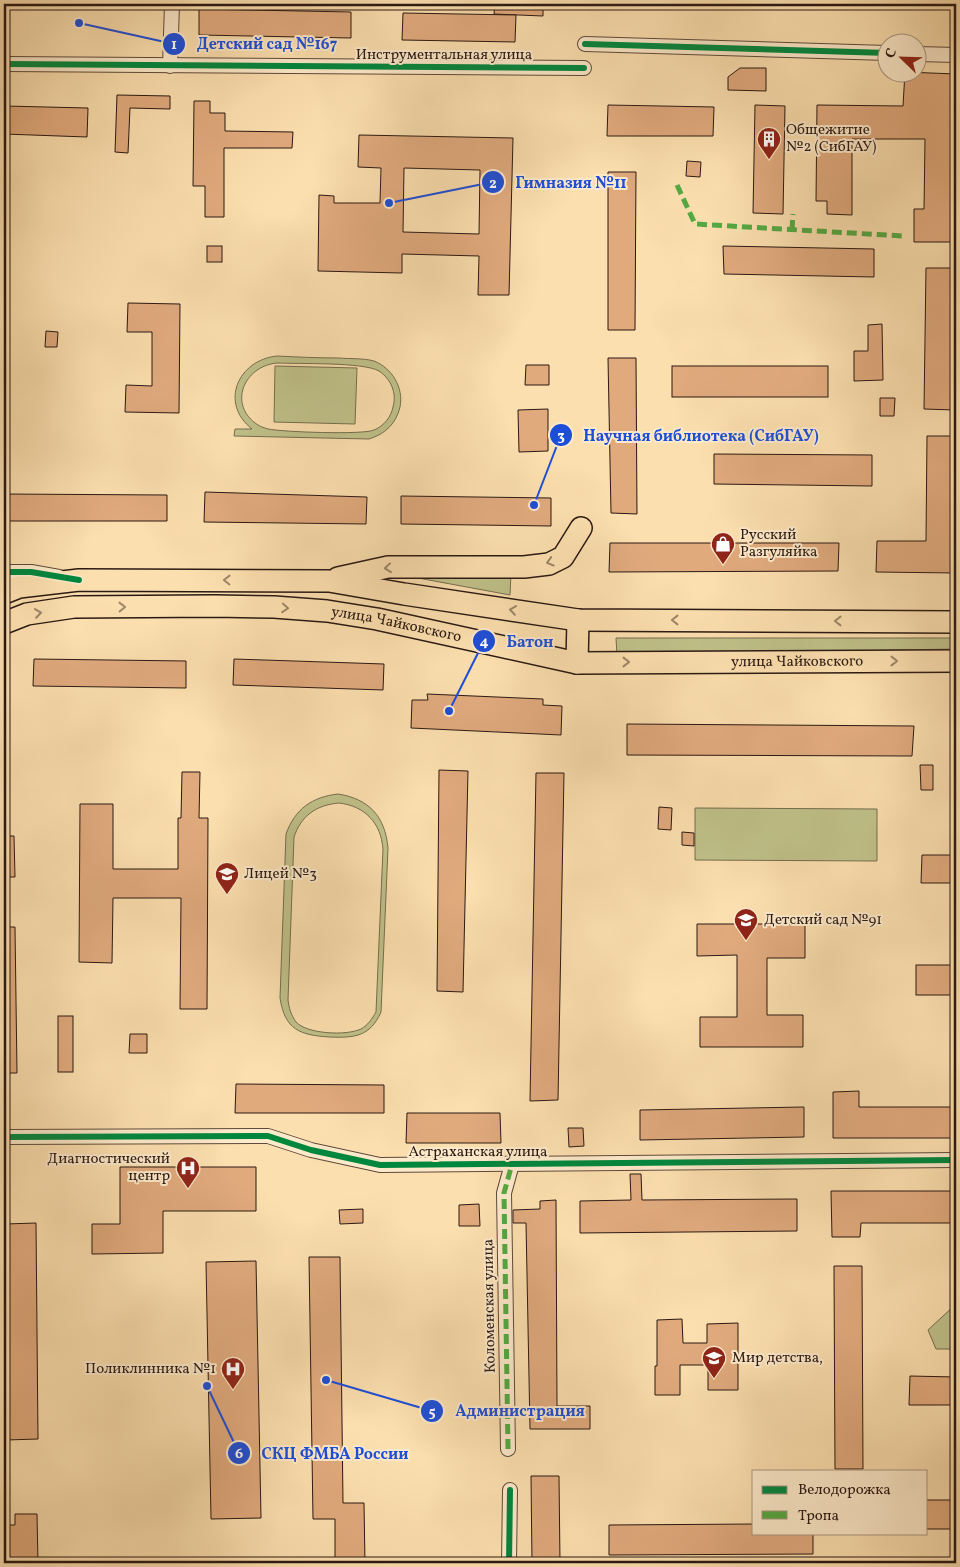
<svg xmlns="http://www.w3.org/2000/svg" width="960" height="1567" font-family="Vollkorn,serif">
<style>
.green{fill:#c0c18a;stroke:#756d4e;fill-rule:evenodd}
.building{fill:#e0aa7d;stroke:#2a1913;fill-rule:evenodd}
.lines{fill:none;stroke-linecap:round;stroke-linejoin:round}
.street-casing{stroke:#5e4a3a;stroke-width:16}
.primary-casing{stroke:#2a1913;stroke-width:24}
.street{stroke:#fdeacb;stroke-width:14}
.primary{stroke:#fcdfaf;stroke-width:21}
.quiet{stroke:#53a942;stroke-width:5;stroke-dasharray:10 5;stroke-linecap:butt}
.cycleway-casing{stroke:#fdeacb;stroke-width:9}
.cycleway{stroke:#00873e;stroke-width:6}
.oneway{stroke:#9e8669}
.labels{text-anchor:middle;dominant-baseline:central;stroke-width:4;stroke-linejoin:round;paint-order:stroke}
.street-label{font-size:15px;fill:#2a1913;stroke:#fdeacb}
.poi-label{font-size:15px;fill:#2a1913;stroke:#fdeacb;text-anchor:start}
.leader{fill:none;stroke:#1d4ed8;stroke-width:2}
.callout-dot{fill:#1d4ed8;stroke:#fdeacb;stroke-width:2}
.mark-label{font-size:15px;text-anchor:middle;font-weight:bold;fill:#fff}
.callout-label{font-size:16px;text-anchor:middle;font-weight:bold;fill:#1d4ed8;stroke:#fdeacb;stroke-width:4;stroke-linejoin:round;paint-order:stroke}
</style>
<rect width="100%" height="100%" fill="#fcdfaf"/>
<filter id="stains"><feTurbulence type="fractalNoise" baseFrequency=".004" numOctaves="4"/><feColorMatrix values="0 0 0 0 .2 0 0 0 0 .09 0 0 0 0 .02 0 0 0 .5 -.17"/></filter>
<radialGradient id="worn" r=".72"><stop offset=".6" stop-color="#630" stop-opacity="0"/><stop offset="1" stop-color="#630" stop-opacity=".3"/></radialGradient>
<g class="green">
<path d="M277,356C297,357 318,358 339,358C350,359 363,358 374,361C392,368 404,388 400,407C396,424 385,434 369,439L234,436L235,429H252C219,403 238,360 277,356ZM277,363C298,364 364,362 379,371C391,379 397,393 393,407C391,417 384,426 374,430C363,435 283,432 268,429C265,428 261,427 258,425C227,405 244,366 277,363Z"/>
<path d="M275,366L357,368L355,424L274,422Z"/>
<path d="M511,574L510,595L418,578Z"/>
<path d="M616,638H956V649L617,655Z"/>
<path d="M338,794C369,799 385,816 388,848L381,1012C370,1037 354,1038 329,1037C300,1035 285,1030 280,998L286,834C295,809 312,797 338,794ZM339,803C365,806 381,823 383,849L376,1012C372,1019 368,1025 361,1029C346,1036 307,1034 296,1022C291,1015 289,1008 288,1000L294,837C301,816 316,805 339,803Z"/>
<path d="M695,808L877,809V861L695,860Z"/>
<path d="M956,1304V1349H936L928,1330Z"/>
</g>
<g class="building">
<path d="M495,4H543V16L494,14Z"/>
<path d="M199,9L351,12V38L199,35Z"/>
<path d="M403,13L516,15L515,42L402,40Z"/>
<path d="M740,68H766V91L728,90V77Z"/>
<path d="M905,72L956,74V242H914V209H924L925,139H852V215L827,214V201H816L817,105L903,106Z"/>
<path d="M117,95L170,96V109L130,108L128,153L115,152Z"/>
<path d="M194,101H210V113H225V131L293,132L292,148H224V217H205V186H193Z"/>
<path d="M608,105L714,107L713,136H607Z"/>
<path d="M755,105L785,106L783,214L753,213Z"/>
<path d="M4,106L88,108L87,137L4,134Z"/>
<path d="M359,135L513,138L509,295H478L479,256L402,254V273L318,271L319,195L334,196V203H380L381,168L358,167ZM404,168L480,170L479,234L403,232Z"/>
<path d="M687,161L701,162L700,177L686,176Z"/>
<path d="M608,172H636L635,330H608Z"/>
<rect x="207" y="246" width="15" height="16"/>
<path d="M723,246L874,249V277L724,274Z"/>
<path d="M926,268H956L955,410L924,409Z"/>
<path d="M128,303L180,304L179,413L125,412L126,385L152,386V332H127Z"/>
<path d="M882,324L883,380L854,381V351H868V325Z"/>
<path d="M46,331L58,332L57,347H45Z"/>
<path d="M608,358H636L637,514L611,513Z"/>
<path d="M526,365H549V385H525Z"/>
<rect x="672" y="366" width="156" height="31"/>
<path d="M880,398H895L894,416H880Z"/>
<path d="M548,409V451L519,452L518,410Z"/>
<path d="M927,436H956V573L876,572L877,541H926Z"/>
<path d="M714,454L872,455V486L714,484Z"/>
<path d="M205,492L367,497L366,524L204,522Z"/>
<path d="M4,494L167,495V521H4Z"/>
<path d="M401,496L551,498V526L401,524Z"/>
<path d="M610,543H839L838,571L609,572Z"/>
<path d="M34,659L186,661V688L33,686Z"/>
<path d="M234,659L384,664L383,690L233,685Z"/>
<path d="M427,694L543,699V705L562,706L561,735L411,728L412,700H428Z"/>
<path d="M627,724L914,726L912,756L627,755Z"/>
<path d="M920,765H933V790H921Z"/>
<path d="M439,770L468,771L463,992L437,991Z"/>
<path d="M182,772H200L199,818H208L207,1009H180L181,898H113L112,963L79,962L80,804H113V869H178V818H181Z"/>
<path d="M536,773H564L558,1100L530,1101Z"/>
<path d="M659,807L672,808L671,830L658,829Z"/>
<path d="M682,832L694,833V846L682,845Z"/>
<path d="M4,836H14L15,877H4Z"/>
<path d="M922,855H956V883H921Z"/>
<path d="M697,924H805V958H767V1015H803V1047H700V1017H737V955L697,956Z"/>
<path d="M4,927H15L17,1073H4Z"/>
<rect x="916" y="965" width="40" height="30"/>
<rect x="58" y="1016" width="15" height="56"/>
<path d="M130,1034H147V1053H129Z"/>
<path d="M236,1084L384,1085V1113H235Z"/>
<path d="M859,1091V1107H956V1138H833V1092Z"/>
<path d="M804,1107V1137L640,1140V1110Z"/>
<path d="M407,1113H500L501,1143H406Z"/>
<path d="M568,1128H583L584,1146L569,1147Z"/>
<path d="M120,1167H256V1211H163V1253L92,1254V1224H120Z"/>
<path d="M630,1174H641L642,1200L797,1199V1231L580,1233V1201L631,1200Z"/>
<path d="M831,1191H956V1223H861L860,1237H832Z"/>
<path d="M556,1200L557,1406H590V1429H530L526,1223H513V1210L540,1209V1201Z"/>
<path d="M479,1204L480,1226H459V1205Z"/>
<path d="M363,1209V1223L340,1224L339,1210Z"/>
<path d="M36,1223L38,1439L6,1440V1340H4V1328H6L5,1224Z"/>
<path d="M309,1257H340L343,1503H364L365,1563H335V1519H313Z"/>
<path d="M256,1261L261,1518L211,1519L206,1262Z"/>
<path d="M834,1266H862L863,1469H835Z"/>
<path d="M682,1319L683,1343H707V1324L738,1323V1390H708V1365H680V1395H655V1366H657V1320Z"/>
<path d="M910,1376L956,1377V1405H909Z"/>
<path d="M531,1476H559L560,1563H532Z"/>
<rect x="926" y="1500" width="30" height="29"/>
<path d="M15,1514H37L38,1563H15V1559H4V1525H15Z"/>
<path d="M754,1524V1533H813V1554L609,1555V1525Z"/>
</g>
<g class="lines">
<g class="street-casing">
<g id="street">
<path d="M585,44L888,53"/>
<path d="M918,54L956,55"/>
<path d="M4,64L584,68"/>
<path d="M170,66L172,4"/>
<path d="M4,572H31L59,577"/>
<path d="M4,1137L268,1136L311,1150L380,1165L956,1160"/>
<path d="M508,1449L504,1193L512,1164"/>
<path d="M509,1563L510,1490"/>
</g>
</g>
<g class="primary-casing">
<g id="primary">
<path d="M338,578L388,567H524L549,564L563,557L581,528"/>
<path d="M4,593L19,587L79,580L329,581L404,594L578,620L956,622"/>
<path id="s1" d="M4,623L27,614L74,607L214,606L274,607L327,611L377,619L577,663L956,661"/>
<path d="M577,663L578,620"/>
</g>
</g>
<use href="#street" class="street"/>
<use href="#primary" class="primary"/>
<g class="quiet">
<path d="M677,185L695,224L903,236"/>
<path d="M792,230L793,214"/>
<path d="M508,1449L504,1193L512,1164"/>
</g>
<g class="cycleway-casing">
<g id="cycleway">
<path d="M585,44L888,53"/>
<path d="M4,64L584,68"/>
<path d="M4,572H31L79,580"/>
<path d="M4,1137L268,1136L311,1150L380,1165L956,1160"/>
<path d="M509,1563L510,1490"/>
</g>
</g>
<use href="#cycleway" class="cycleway"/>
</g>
<defs><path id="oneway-chevron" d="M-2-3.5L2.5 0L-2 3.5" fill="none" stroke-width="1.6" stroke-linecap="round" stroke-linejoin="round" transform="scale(1.25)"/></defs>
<g class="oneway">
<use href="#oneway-chevron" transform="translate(550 562) rotate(164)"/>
<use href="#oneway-chevron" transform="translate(388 568) rotate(174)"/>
<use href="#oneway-chevron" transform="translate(227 580) rotate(-179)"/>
<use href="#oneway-chevron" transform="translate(122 607) rotate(-1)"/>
<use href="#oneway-chevron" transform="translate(285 608) rotate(4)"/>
<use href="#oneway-chevron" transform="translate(513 610) rotate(-172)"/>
<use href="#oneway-chevron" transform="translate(38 613) rotate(-8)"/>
<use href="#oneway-chevron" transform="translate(675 620) rotate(-180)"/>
<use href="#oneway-chevron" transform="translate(838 621) rotate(-180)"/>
<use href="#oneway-chevron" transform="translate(894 661)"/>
<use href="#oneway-chevron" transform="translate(626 662)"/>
</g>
<defs>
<g id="building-pin" transform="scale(1.25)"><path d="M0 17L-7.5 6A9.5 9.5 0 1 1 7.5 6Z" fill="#8f2418" stroke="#fdeacb"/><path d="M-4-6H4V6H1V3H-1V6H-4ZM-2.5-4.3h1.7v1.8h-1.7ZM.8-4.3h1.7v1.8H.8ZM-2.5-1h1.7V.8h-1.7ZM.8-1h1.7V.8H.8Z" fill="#fff"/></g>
<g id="shop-pin" transform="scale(1.25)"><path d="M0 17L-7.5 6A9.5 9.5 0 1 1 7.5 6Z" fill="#8f2418" stroke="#fdeacb"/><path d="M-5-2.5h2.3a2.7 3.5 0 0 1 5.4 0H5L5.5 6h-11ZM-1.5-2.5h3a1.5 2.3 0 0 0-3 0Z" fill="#fff"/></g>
<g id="school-pin" transform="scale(1.25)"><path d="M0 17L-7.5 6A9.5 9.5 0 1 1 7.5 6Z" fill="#8f2418" stroke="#fdeacb"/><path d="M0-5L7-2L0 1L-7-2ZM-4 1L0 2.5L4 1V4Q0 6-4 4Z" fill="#fff"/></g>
<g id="hospital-pin" transform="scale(1.25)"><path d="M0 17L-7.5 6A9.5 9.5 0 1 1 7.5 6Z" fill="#8f2418" stroke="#fdeacb"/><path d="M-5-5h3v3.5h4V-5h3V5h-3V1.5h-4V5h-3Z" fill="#fff"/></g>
</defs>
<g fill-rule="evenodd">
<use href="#building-pin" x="769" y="139"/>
<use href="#shop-pin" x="723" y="544"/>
<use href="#school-pin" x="227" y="874"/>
<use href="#school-pin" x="746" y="920"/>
<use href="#hospital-pin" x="188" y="1168"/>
<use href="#school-pin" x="714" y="1358"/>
<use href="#hospital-pin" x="233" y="1369"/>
</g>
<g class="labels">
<g class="street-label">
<text x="444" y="55">Инструментальная улица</text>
<text stroke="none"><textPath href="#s1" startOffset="396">улица Чайковского</textPath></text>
<text stroke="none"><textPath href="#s1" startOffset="801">улица Чайковского</textPath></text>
<text x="478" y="1152">Астраханская улица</text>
<text transform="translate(490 1306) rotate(-91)">Коломенская улица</text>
</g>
<g class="poi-label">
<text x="786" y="130">Общежитие<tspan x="786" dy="17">№2 (СибГАУ)</tspan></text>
<text x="740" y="535">Русский<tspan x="740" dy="17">Разгуляйка</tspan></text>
<text x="244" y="874">Лицей №3</text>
<text x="764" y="920">Детский сад №91</text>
<text x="170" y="1159" text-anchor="end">Диагностический<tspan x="170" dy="17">центр</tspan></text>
<text x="732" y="1358">Мир детства,</text>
<text x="216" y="1369" text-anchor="end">Поликлинника №1</text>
</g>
</g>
<path class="leader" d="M79 23L174 44M389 203L493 182M534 505L561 435M449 711L484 641M326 1380L432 1411M207 1386L239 1453"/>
<g class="callout-dot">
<circle cx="79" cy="23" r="5"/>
<circle cx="389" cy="203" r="5"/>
<circle cx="534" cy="505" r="5"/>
<circle cx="449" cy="711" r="5"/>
<circle cx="326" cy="1380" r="5"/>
<circle cx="207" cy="1386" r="5"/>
<circle cx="174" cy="44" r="12"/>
<circle cx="493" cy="182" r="12"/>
<circle cx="561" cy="435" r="12"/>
<circle cx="484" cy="641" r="12"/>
<circle cx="432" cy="1411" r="12"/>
<circle cx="239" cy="1453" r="12"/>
</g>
<g class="mark-label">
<text x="174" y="49">1</text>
<text x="493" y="188">2</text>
<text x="561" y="440">3</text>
<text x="484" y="646">4</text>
<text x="432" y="1416">5</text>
<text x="239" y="1458">6</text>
</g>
<g class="callout-label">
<text x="267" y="49">Детский сад №167</text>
<text x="571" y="188">Гимназия №11</text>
<text x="701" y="441">Научная библиотека (СибГАУ)</text>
<text x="530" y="647">Батон</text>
<text x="520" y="1416">Администрация</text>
<text x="335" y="1459">СКЦ ФМБА России</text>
</g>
<rect width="960" height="1567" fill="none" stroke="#fcdfaf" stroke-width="20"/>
<rect x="5" y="5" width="950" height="1557" fill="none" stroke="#2a1913" stroke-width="2.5"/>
<rect x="10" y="10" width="940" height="1547" fill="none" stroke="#2a1913"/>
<rect x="752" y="1470" width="175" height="65" fill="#fdeacb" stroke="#a99681"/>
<rect x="762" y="1486" width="25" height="8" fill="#00873e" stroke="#a99681"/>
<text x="798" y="1494" font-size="15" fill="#2a1913">Велодорожка</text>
<rect x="762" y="1511" width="25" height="8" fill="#53a942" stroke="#a99681"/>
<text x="798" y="1520" font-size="15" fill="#2a1913">Тропа</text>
<g transform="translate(902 58) rotate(293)"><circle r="24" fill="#fdeacb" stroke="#a99681"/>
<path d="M0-4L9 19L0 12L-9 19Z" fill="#8f2418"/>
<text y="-8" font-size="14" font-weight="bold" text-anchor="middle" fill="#2a1913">С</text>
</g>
<rect width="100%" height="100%" filter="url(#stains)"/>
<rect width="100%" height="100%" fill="url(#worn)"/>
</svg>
